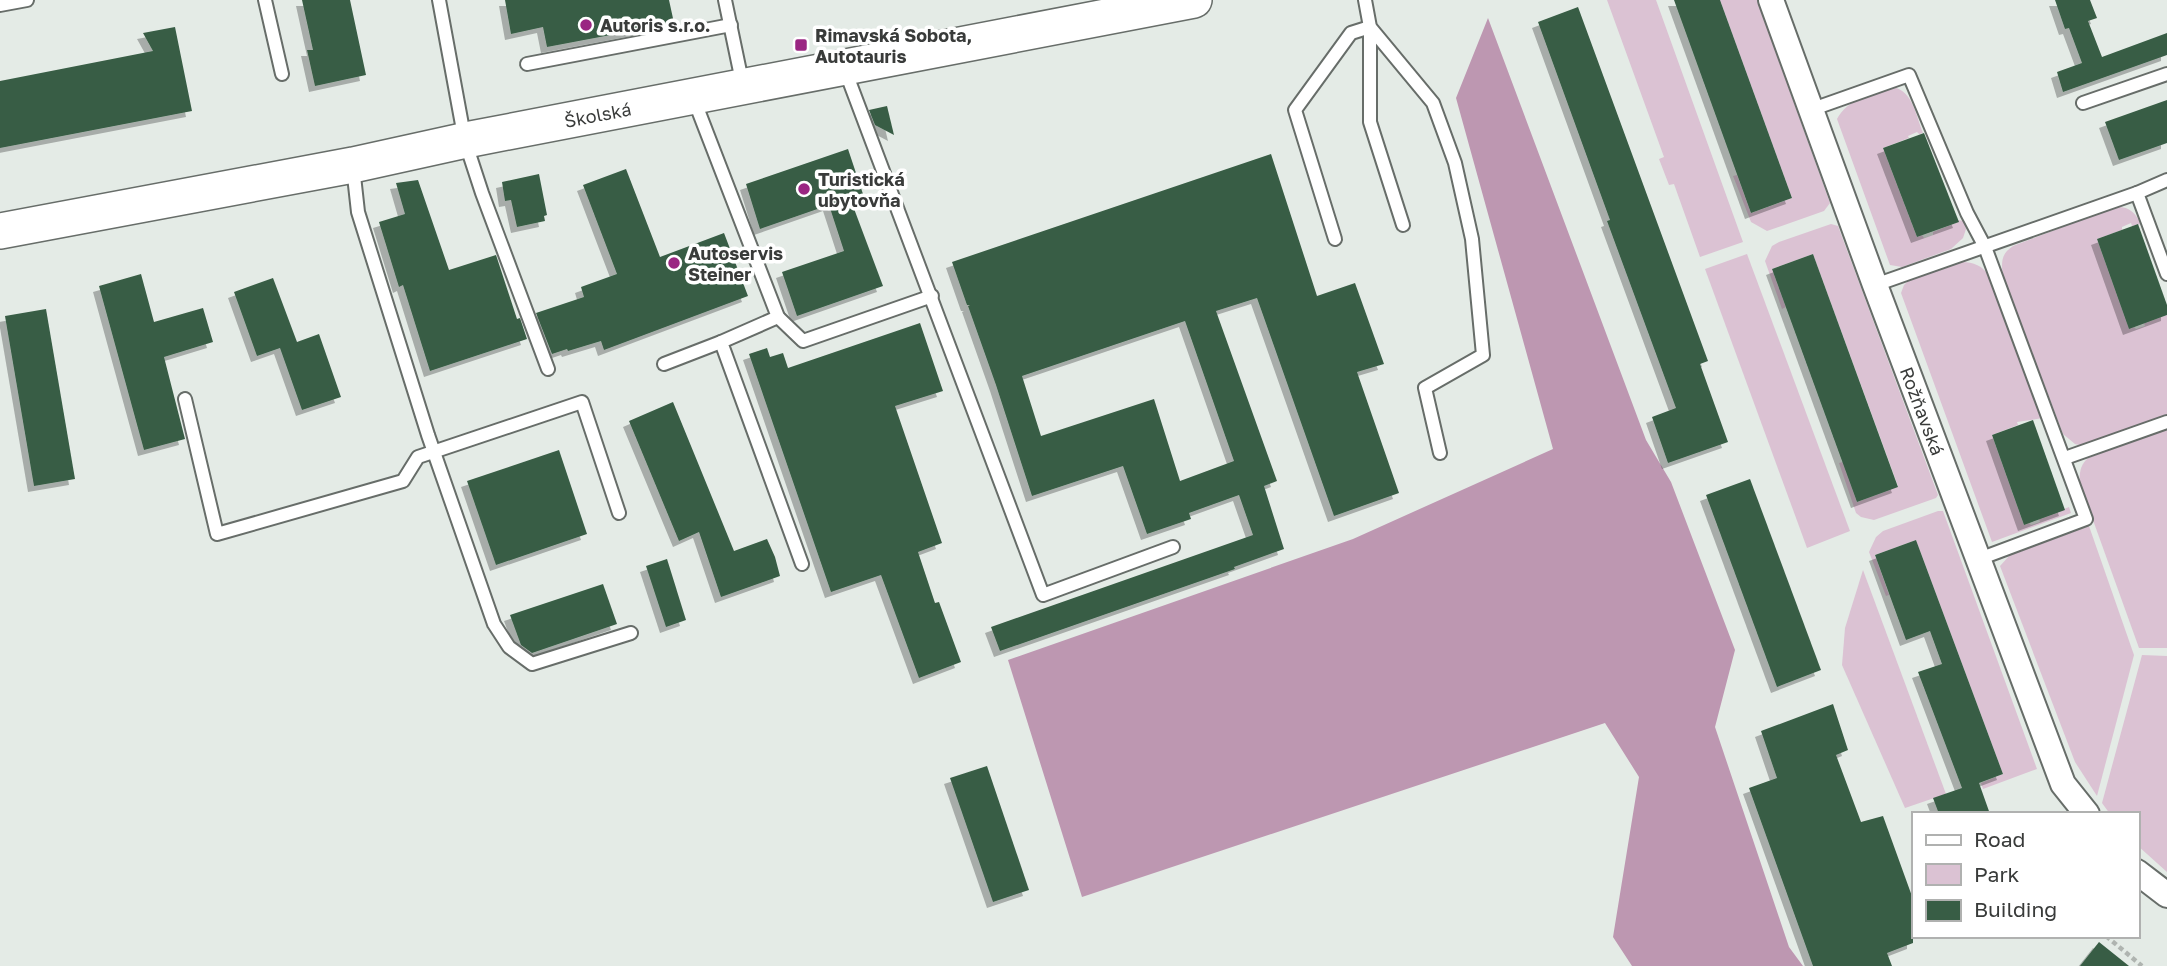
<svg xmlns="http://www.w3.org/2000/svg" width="2167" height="966" font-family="'Golos Text',sans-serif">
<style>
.green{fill:#dbc2d3}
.forest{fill:#bd97b1}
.building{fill:#385d45;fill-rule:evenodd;filter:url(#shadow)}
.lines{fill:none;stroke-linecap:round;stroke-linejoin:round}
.lane-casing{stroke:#676d69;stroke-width:16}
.street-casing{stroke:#676d69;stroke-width:28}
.secondary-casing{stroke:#676d69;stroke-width:38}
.path{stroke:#afb4b0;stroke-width:4.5;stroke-dasharray:5 3.5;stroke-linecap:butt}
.lane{stroke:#fff;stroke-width:12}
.street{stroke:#fff;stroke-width:24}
.secondary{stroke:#fff;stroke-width:35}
.poi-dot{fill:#9a2682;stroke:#fff;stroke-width:2.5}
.labels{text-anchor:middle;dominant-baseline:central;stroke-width:7;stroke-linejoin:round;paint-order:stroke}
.poi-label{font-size:18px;font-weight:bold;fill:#393b3a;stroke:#fff;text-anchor:start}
.street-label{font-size:18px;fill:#393b3a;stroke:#fff}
</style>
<defs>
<filter id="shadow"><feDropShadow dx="-6" dy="6" stdDeviation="0" flood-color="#0004"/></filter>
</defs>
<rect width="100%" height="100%" fill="#e4ebe6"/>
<g class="green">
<path d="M1607,0H1656L1743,242L1700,257L1674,184L1669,185L1659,159L1664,157Z"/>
<path d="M1720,0H1757L1830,203L1824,211L1767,231L1751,222L1733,176L1737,175L1751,213L1792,198Z"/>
<path d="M1893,87C1913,91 1916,116 1923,133L1919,134L1917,132L1908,136L1909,138L1883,148L1917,237L1922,235L1924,238L1933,235V232L1958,222V220L1964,221L1966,229L1963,238L1951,249L1902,267L1890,265L1837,119C1848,98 1872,95 1893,87Z"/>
<path d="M2115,207C2129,206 2135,212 2141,224L2132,226L2131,223L2122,227V230L2097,239L2129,328L2134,327L2136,329L2145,326L2144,323L2167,315V415L2084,446L2075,444L2063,434L2003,277C2001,262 2001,254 2013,246Z"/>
<path d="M1831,224L1838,226L1938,495L1936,498L1874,520L1861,517L1856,513L1839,463L1843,462L1857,502L1898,486L1813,254L1772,269L1786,307L1782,309L1765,261L1772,246L1779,242Z"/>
<path d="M1747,254L1850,531L1807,548L1705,269Z"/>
<path d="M1957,262C1970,262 1979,263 1987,273L2043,418L2017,422L2018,425L1992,435L2024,525L2029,523L2031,525L2040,522L2039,519L2069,507L2071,513L1992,542L1901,293L1904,285L1910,279Z"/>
<path d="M2167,429V648H2139L2080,484C2079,474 2080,465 2088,458Z"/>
<path d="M1938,511H1943L2037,769L1983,789L1981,783L2003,774L1916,540L1875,555L1889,595L1886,596L1869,552L1876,537L1883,531Z"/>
<path d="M2089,526L2134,655L2097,796L2075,762L2000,566L2010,555Z"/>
<path d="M1863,570L1946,794L1905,808L1842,665L1845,628Z"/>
<path d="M2142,655L2167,656V872L2137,845V814H2110L2102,803Z"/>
</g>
<path class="forest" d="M1488,18L1646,440L1671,482L1735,650L1715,727L1789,947L1803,966H1632L1613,937L1639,777L1605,723L1082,897L1008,660L1353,539L1553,449L1456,98Z"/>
<g class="building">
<path d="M302,0H350L366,75L315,86L307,50H313Z"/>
<path d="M505,0H669L674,23L547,47L543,27L511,34Z"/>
<path d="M1674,0H1720L1792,198L1751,213Z"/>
<path d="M2055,0H2090L2097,18L2088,21L2102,57L2167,33V55L2063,92L2057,72L2082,63L2069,28L2065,29Z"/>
<path d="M1578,7L1708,361L1700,364L1728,442L1668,463L1652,417L1676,408L1607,221L1610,220L1538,22Z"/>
<path d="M175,27L192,111L0,148V81L153,51L143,33Z"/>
<path d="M2167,100V143L2119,160L2105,122Z"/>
<path d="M887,106L894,135L875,125L869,110Z"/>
<path d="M1924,133L1959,222L1917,237L1883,148Z"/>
<path d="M848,149L863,194L850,198L883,286L797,316L782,272L844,251L829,205L760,229L746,184Z"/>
<path d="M1271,154L1317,296L1355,283L1384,364L1357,372L1399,493L1334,516L1257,298L1216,311L1277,481L1264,486L1284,549L1234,567L1235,569L1000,651L991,627L1253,535L1239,495L1189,513L1191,519L1147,534L1123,466L1032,496L996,385L968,306L970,305H967L952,262ZM1185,321L1234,461L1180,481L1154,399L1041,436L1022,376Z"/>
<path d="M626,169L660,257L724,233L748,296L604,350L601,341L568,351L567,349L552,354L536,313L584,297L581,287L617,274L583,185Z"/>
<path d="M539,174L547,215L544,216L545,221L517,227L511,200L505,201L502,182Z"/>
<path d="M418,180L449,270L496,255L517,319L520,318L527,339L430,371L403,285L399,287L379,222L405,214L396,183Z"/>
<path d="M2138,224L2167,305V315L2129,329L2097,239Z"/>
<path d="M1813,254L1898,487L1857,502L1772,269Z"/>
<path d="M141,274L154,322L203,308L213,342L164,357L185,439L144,450L99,286Z"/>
<path d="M273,278L297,342L319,334L341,397L302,410L280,348L257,356L234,292Z"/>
<path d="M46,309L75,479L34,486L5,316Z"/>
<path d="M920,323L943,391L895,406L942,543L918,552L935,603L939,602L961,662L919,678L881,575L831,592L749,354L767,348L770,357L783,353L788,368Z"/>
<path d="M673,402L734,551L767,539L775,557L780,576L721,597L699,532L679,541L629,421Z"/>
<path d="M2033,420L2065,510L2024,525L1992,435Z"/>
<path d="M559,450L587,534L496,565L467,481Z"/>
<path d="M1750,479L1821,670L1777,687L1706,495Z"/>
<path d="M1916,540L2003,774L1979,783L1990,814H1939L1933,798L1962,788L1918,672L1942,664L1930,631L1906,640L1875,555Z"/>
<path d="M667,559L686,620L666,627L646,566Z"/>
<path d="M603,584L617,624L532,653L521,645L510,615Z"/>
<path d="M1833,704L1848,750L1836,755L1861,822L1883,816L1913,899V943L1887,953L1892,966H1813L1749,788L1777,778L1761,731Z"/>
<path d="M987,766L1029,890L993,902L950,778Z"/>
<path d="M2099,942L2129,966H2080Z"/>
</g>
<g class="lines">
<g class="lane-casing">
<g id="lane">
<path d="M265,0L282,74"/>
<path d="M439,0L465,141L482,193L548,369"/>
<path d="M725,0L743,86"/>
<path d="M1365,0L1370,27L1433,103L1455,163L1472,239L1483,355L1425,388L1440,453"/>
<path d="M0,5L27,0"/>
<path d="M527,64L731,25"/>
<path d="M845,70L1043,595L1173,547"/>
<path d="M693,97L778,317L721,342L802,564"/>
<path d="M2083,103L2167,74"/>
<path d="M1810,110L1909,75L1967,213L1985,247L2086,519L1979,559"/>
<path d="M353,167L358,212L428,435L494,624L509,647L532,664L631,633"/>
<path d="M2137,193L2167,180"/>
<path d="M1335,239L1295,110L1351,33L1370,27V122L1403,225"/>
<path d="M1875,285L2137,193L2167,274"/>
<path d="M778,317L803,341L932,296"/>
<path d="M664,364L721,342"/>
<path d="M185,399L217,534L403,481L418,457L582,402L619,513"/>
<path d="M2065,458L2167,422"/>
</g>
</g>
<g class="street-casing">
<g id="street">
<path id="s1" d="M1771,0L1875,285L2063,784L2087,814"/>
<path d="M2137,872L2167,895"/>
</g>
</g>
<g class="secondary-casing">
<g id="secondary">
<path id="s2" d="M0,231L353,165L471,139L1194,0"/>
</g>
</g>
<path class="path" d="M2106,936L2142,966"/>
<use href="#lane" class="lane"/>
<use href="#street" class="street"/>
<use href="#secondary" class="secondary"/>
</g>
<g class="poi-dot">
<circle cx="586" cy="25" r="7"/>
<rect x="794" y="38" width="14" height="14" rx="3.5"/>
<circle cx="804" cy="189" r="7"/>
<circle cx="674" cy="263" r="7"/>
</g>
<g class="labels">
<g class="poi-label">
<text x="600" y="25">Autoris s.r.o.</text>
<text x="815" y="35">Rimavská Sobota,<tspan x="815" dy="21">Autotauris</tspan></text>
<text x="818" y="179">Turistická<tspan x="818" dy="21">ubytovňa</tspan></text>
<text x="688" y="253">Autoservis<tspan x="688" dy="21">Steiner</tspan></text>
</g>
<g class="street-label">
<text stroke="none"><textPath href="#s2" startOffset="609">Školská</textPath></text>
<text stroke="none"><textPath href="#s1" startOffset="438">Rožňavská</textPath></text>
</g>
</g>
<rect x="1912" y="812" width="228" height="126" fill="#ffffff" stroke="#b0b1b0" stroke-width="2"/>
<rect x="1926" y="835" width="35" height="10" fill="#ffffff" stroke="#b0b1b0" stroke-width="2"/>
<text x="1974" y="847" font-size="21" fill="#393b3a">Road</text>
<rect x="1926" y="864" width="35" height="21" fill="#dbc2d3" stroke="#b0b1b0" stroke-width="2"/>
<text x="1974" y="882" font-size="21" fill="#393b3a">Park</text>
<rect x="1926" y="900" width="35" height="21" fill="#385d45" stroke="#b0b1b0" stroke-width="2"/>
<text x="1974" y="917" font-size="21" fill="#393b3a">Building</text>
</svg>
